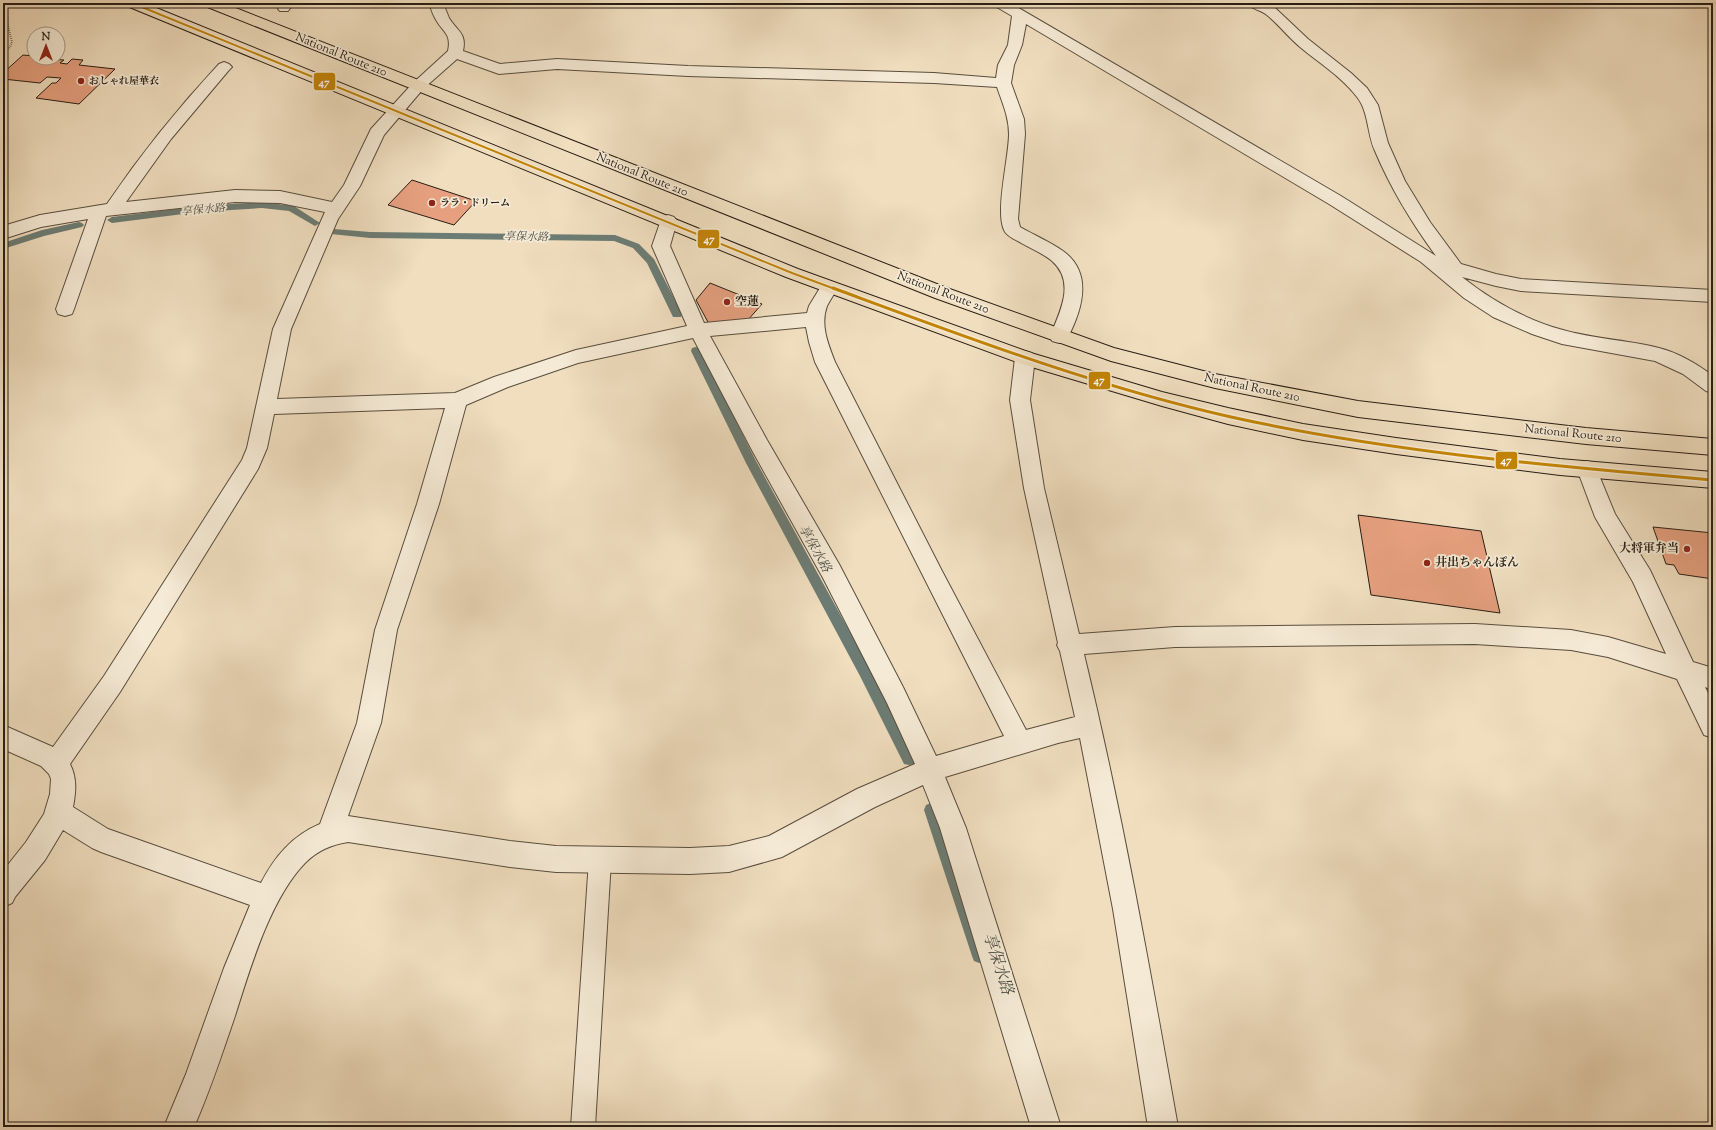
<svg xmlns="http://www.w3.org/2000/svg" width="1716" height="1130" font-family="'Sorts Mill Goudy','Noto Serif JP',serif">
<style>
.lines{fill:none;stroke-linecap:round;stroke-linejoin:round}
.stream{fill:#6c7c74;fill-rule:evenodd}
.building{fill:#e6a07f;stroke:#271d13}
.service-casing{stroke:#594d3e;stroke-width:2}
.minor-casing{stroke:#594d3e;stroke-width:2}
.trunk-casing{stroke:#271d13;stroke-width:2}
.path{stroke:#271d13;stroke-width:2;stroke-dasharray:0.5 1.5;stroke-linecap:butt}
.service{fill:#f5ead5;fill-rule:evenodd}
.minor{fill:#f5ead5;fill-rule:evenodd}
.trunk{fill:#f0debf;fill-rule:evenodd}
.bus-1-far1-casing{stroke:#f5ead5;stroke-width:4}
.bus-1-casing{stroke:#f5ead5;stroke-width:6}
.bus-1-far1{stroke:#c38405;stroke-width:2}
.bus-1{stroke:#c38405;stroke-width:3}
.poi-dot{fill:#8f2418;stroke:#f5ead5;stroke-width:1.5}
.labels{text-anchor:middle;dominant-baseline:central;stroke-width:3.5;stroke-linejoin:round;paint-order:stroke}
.far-poi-label{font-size:10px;font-weight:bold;fill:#271d13;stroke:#f5ead5;text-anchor:start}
.far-water-label{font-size:11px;font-style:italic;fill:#4a4d44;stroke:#f5ead5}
.street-label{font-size:12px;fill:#271d13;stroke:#f5ead5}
.poi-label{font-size:12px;font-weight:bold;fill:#271d13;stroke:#f5ead5;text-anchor:start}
.water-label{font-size:13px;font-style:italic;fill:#4a4d44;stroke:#f5ead5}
.near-water-label{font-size:16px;font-style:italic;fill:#4a4d44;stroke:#f5ead5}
.line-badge{stroke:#f5ead5;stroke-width:1.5}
.badge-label{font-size:11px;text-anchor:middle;font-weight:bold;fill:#fff}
</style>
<rect width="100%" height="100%" fill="#f0debf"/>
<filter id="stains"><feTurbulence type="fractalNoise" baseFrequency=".005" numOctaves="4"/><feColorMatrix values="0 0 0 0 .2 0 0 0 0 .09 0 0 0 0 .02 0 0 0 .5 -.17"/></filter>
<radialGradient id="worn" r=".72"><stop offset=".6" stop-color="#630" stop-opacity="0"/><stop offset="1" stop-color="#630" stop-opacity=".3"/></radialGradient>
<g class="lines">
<g class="stream">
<path d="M262,202L294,206L320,223L315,226L289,211L262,208L199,212L112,223L107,220L112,217L199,206Z"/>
<path d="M79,222L82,223L84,225L82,227L44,236L3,249V243L42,230Z"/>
<path d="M334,229L370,232L615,235L639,244L654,259L682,314L681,317H673L647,263L633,248L614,241L370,238L331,234L329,232L331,230Z"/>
<path d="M696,347L700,348L701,351L756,461L869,667L916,759L914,764L909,765L904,764L860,676L746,463L691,351L692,348Z"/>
<path d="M931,803L936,805L938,810L986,956L984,961L979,963L974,961L972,956L924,810L926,805Z"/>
</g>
</g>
<g class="building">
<path d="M23,55L34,56V58L64,60L60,63L67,64L72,59L83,60L79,65L115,69L79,104L36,98L52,83H56L61,78L47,77L40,83L3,79V73Z"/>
<path d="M412,180L476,201L454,225L388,205Z"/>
<path d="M710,283L762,304L747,321L709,324L696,300Z"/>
<path d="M1358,515L1481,531L1500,613L1371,595Z"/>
<path d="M1653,527L1713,533V579L1679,574L1674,565L1666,564Z"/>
</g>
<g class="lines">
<g class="service-casing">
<g id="service">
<path d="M282,3H294L288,11H280L278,9Z"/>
<path d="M600,849L608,852L611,860L595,1127H571L589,860L592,852Z"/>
</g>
</g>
<g class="minor-casing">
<path id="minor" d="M429,3H443C445,8 447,13 449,18C457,31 467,33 463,51L500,64L557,59L688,66L934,73L996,78L998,65L1008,45L1012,16L995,6L993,3H1010L1341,196L1436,256C1412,223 1391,189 1375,151C1367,134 1369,112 1357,97C1342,77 1319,63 1300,47C1288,37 1279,25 1267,15C1261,10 1251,9 1247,3H1267L1273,6L1308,39L1351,73L1367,88L1378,105L1388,143L1405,181L1430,222L1461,264L1496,274L1521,279L1713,290V302L1521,291L1496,286L1462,277C1491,300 1526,320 1563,330C1594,339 1628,340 1659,348C1679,353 1697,364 1713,376V393L1706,391L1683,374L1655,361L1562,344L1532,334L1493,317L1464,298L1421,262L1329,204L1026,24L1022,45L1014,65L1011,83L1024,119L1025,134L1018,219L1020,227C1034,235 1050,242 1063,251C1095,274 1081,313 1066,341L1059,343L1052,341L1050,336C1060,312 1076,282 1052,261C1044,254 1032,249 1023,244C1017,240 1007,237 1004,230C995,211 1009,157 1009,134C1009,117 1002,102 997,87L934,83L688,76L557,69L499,74L457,59L423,89L384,135L360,186L338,219L291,329L277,399L455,393L494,377L576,350L687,326L652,246L662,217L668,215L674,217L677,221L670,246L704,323L807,313L809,306L823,283L829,281L835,283L838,287C835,293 830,300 827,306C820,325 828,344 835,362L942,571L1026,730L1075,717L1060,651L1057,645L1058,643L1024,488L1010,400L1015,358L1018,353L1025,351L1032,353L1035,358L1030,400L1044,488L1079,634L1175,627L1475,624L1571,630L1608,637L1666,654L1633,582L1595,517L1577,469L1580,463L1587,461L1594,463L1615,514L1650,570L1693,662L1713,668V690L1705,687L1713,703V738L1704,735L1677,679L1608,657L1571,650L1475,644L1175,647L1084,654C1122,811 1150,969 1178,1127H1148L1113,909L1080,738L1058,743L945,777L966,828L1061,1127H1031L940,828L923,785L875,807L782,857L729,872L690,874L556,872L510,867L348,842C331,845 318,850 305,863C270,899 250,969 235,1016C222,1054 210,1091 194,1127H164L186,1074L224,968L250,905L101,852L92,848L63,830L45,860L15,897L12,903L3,907V871L26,842L44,814L50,794L51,779L49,774L41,766L3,749V725L53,747L104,676L242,460L247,448L273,329L325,212L280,203L235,202L106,216L74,309L72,314L65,316L58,314L56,309L88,219L41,227L3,239V226L40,215L107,204C141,154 178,108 219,64L224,62L229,64L232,67L229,70L171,139L126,202L235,190L280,191L332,202L344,185L371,129L413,83L448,51C452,33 442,32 435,18C432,13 431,8 429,3ZM806,327L809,342L815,362L1004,736L936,756L903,687L839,564L767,440L710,336ZM693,338L753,452L823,578L887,703L915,764L857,789L769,836L729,846L690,848L556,846L510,841L348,816L381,723L397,630L439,504L466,405L508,387L578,363ZM445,408L417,504L375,630L357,723L320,824C292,836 275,856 261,883L108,829L73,807C76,791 77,778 70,764L120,692L258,469L267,448L274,414Z"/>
</g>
<g class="trunk-casing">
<g id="trunk">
<path d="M125,3H144L798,269L1031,353L1162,392L1228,408L1303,424L1396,438L1560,459L1713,472V488L1560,475L1396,454L1303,440L1228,424L1162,406L1025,365L786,277L127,6Z"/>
<path d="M203,3H223L947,288L1114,348L1215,374L1358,401L1586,428L1713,439V455L1586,444L1358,417L1215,388L1111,361L935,298L205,6Z"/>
</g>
</g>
<g class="path">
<path d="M1457,5L1458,3"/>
<path d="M3,53L10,47L12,42L8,26L7,3"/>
</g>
<use href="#service" class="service"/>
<use href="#minor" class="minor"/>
<use href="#trunk" class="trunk"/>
<g class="bus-1-far1-casing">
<path id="bus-1-far1" d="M132,3L792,273L835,289"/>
</g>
<g class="bus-1-casing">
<path id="bus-1" d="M833,288C963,336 1094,386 1231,417C1389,452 1552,466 1713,480"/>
</g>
<use href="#bus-1-far1" class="bus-1-far1"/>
<use href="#bus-1" class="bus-1"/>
</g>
<g class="poi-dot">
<circle cx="81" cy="81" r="4"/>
<circle cx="432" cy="203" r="4"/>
<circle cx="727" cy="302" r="4"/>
<circle cx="1687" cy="549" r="4"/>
<circle cx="1427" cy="563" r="4"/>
</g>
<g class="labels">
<g class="far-poi-label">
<text x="89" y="81">おしゃれ屋華衣</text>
<text x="440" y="203">ララ・ドリーム</text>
</g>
<g class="far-water-label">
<text transform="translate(203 210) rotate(-5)">享保水路</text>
<text transform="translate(526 237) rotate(1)">享保水路</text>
</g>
<g class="street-label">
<text transform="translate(341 55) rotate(22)">National Route 210</text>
<text transform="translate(642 175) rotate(22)">National Route 210</text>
<text transform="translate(943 293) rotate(21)">National Route 210</text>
<text transform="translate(1252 388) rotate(12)">National Route 210</text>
<text transform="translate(1573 434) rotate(6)">National Route 210</text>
</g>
<g class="poi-label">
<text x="735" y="302">空蓮</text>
<text x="1679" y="549" text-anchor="end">大将軍弁当</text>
<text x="1435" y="563">井出ちゃんぽん</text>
</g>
<g class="water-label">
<text transform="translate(814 549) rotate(61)">享保水路</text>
</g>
<g class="near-water-label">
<text transform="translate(997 964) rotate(72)">享保水路</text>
</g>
</g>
<g class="line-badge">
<rect x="313" y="72" width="23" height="19" rx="4" fill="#c38405"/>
<rect x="697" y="229" width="23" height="20" rx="4" fill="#c38405"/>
<rect x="1088" y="371" width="23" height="19" rx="4" fill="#c38405"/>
<rect x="1495" y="451" width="23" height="19" rx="4" fill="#c38405"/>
</g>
<g class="badge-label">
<text x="324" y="86">47</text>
<text x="709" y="243">47</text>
<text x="1099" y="384">47</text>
<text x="1506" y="464">47</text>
</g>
<rect width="1716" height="1130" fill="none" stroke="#f0debf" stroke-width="16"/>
<rect x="4" y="4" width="1708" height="1122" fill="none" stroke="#271d13" stroke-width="2"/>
<rect x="8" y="8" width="1700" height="1114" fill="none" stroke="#271d13"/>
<g transform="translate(46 46)"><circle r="19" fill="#f5ead5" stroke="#a39887"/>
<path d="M0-3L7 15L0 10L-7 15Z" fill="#8f2418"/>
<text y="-6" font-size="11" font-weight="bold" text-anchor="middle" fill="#271d13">N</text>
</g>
<rect width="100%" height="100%" filter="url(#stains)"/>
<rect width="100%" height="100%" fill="url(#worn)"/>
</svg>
